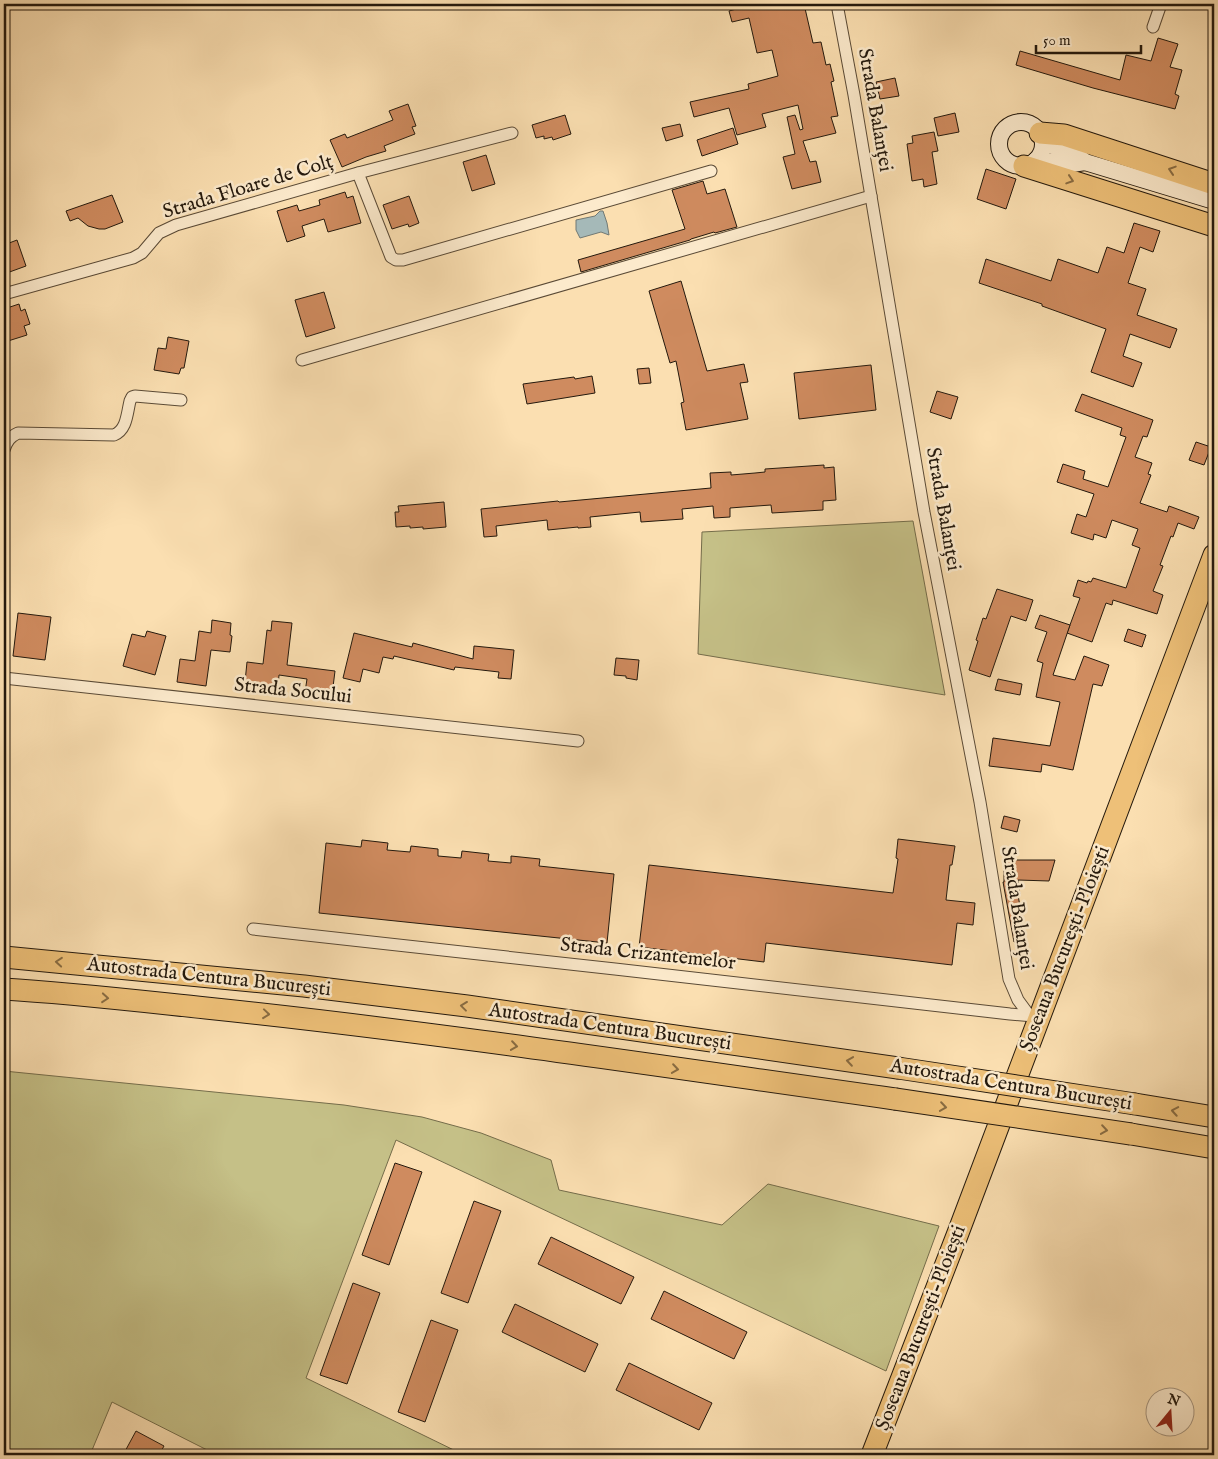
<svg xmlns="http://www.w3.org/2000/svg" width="1218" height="1459" font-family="'IM FELL English',serif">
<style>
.green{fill:#c5c087;stroke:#746c4a}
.water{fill:#a5b9b8;stroke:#717974}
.building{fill:#cf8b5f;stroke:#24190d}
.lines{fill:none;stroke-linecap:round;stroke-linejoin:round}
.street-casing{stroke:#5a4a36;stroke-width:13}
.secondary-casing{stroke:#24190d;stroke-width:18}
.highway-casing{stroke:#24190d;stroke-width:23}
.street{stroke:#fceacc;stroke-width:11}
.secondary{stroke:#fceacc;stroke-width:16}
.highway{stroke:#eec078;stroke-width:21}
.highway-bridge-casing{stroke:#24190d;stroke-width:23;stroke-linecap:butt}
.highway-bridge{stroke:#eec078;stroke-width:21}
.oneway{stroke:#896c42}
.labels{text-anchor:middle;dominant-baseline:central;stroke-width:5;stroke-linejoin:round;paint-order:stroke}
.street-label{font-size:20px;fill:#24190d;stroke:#fceacc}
</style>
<rect width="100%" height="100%" fill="#fbdfb1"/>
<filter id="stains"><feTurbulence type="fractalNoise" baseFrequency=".004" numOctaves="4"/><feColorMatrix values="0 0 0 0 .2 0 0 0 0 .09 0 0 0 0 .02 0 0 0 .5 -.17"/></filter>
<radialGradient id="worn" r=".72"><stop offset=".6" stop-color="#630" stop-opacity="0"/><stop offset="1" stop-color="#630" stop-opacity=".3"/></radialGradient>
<g class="green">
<path d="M913,521L945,695L698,654L702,532Z"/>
<path d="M4,1071L344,1105L422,1117L481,1133L551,1160L559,1190L722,1225L768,1184L939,1226L886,1371L396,1140L306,1378L464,1455H217L112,1402L90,1455H4Z"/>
</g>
<path class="water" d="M600,211H603L607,223L609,235L601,232L580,238L576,230V220L595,216Z"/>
<g class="building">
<path d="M755,4H804L813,43L821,42L826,65L830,64L834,81L831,82L838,116L831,117L836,133L803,141L810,162L816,161L821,182L792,189L783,157L795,154L787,117L795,115L800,130L803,129L798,105L762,114L766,127L737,135L729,108L694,117L690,102L749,89L748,84L778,76L772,50L757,53L749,18L732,22L729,11Z"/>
<path d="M1158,38L1178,44L1170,67L1182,70L1175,94L1179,96L1175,109L1093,88L1016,65L1020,51L1120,80L1126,55L1151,61Z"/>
<path d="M895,78L899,96L880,99L876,82Z"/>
<path d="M408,104L416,126L412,127L415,134L384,146L386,151L366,157L342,167L330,140L345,134L347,138L393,120L389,111Z"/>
<path d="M955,113L959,132L938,136L934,118Z"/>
<path d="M565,115L571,134L553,140L552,137L544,139V136L536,138L532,125Z"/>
<path d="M680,124L683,136L666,141L662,128Z"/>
<path d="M733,128L738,144L702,156L697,140Z"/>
<path d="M934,132L938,151L932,152L937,184L924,187L923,179L912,181L907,144L913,143L912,136Z"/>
<path d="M486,155L495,184L472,191L463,162Z"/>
<path d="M986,169L1016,179L1006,209L977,199Z"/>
<path d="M703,181L707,194L725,189L737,227L715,233L714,232L691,239L690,240L581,272L578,260L685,229L672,190Z"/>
<path d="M345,192L347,198L353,196L361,223L328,232L324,219L302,226L305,236L287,242L277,211L297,205L299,211L320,205L319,200Z"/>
<path d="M112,195L123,222L105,229H99L88,226L78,218L70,221L66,211Z"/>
<path d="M409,196L419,223L409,227L408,224L392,229L383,205Z"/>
<path d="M1134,223L1160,231L1153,252L1140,247L1128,283L1146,289L1137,315L1177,329L1170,348L1130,334L1123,356L1142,363L1133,387L1091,372L1106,329L1042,306V304L979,283L986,259L1051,281L1058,259L1098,273L1107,247L1124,253Z"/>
<path d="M17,240L26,266L4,274V245Z"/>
<path d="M681,281L707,371L744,364L748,382L740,383L748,419L686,430L681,403L684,402L676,361L670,363L649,291Z"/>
<path d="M324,292L335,328L306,337L295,300Z"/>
<path d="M19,304L21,311L25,309L30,324L24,326L27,335L8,341L4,327V309Z"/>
<path d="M168,337L189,341L184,368H181L179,374L154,370L158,348L166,349Z"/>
<path d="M871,365L876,410L799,419L794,373Z"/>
<path d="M649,368L651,383L639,384L637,369Z"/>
<path d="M592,376L595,393L527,404L523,384L574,377L575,379Z"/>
<path d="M937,391L958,397L951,419L930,412Z"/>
<path d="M1082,394L1153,420L1147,437L1143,436L1135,457L1152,463L1148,474L1151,475L1140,503L1167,512L1169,506L1199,517L1194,529L1178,523L1173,537L1171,536L1160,565L1163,566L1153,591L1163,595L1157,614L1113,600L1112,605L1106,603L1092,642L1067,633L1080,598L1073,596L1078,580L1087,583L1088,581L1091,582L1093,578L1126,588L1140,548L1132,545L1138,529L1112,520L1106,538L1094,534L1093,540L1071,533L1077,514L1086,517L1094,494L1057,482L1063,464L1085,471L1083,479L1108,487L1126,437L1120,435L1122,428L1075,411Z"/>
<path d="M1196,442L1211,447L1204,465L1189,460Z"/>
<path d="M824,465V468L834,467L836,500L823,501V510L772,513L771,505L743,507L730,508V517L714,518L713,506L682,509L683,519L641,522L640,512L590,517L591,527L578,528V527L548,530L547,520L496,526L497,536L484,537L481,509L558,501L559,502L711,488L710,473L731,472V475L755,473L765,472V469Z"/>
<path d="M444,502L446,527L423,529V527L410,528V526L396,527L395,512H399L398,506Z"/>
<path d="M997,589L1033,600L1026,621L1011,616L990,677L969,670L978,641L976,640L983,618L986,619Z"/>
<path d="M18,613L51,617L45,660L13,656Z"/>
<path d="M1040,615L1070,625L1053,675L1075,680L1084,656L1109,665L1102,686L1093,684L1073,770L1042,764L1041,772L989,766L993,738L1050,746L1060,702L1036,697L1043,663L1037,661L1047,632L1035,628Z"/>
<path d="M212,620L231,623L230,635L232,636L230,652L211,650L206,686L177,682L180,659L195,661L199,631L211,633Z"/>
<path d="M272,621L292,623L287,665L335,671L332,695L305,692L307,679L279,675L278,686L271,685V689L259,688L260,683L245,682L247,662L263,664L267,630L271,631Z"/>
<path d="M1128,629L1146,635L1142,647L1124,641Z"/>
<path d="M147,631L166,636L155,675L123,666L132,634L145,637Z"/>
<path d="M354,633L412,647L413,643L473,659L474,646L514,650L511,679L498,678L499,672L455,667L454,670L394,656L393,659L383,657L379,673L363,669L360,682L343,678Z"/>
<path d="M616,658L639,660L637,680L626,678V676L614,675Z"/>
<path d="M998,679L1022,684L1020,695L995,690Z"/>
<path d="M1004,816L1020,820L1017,832L1001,828Z"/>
<path d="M898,839L955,846L952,865H950L946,900L975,903L973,925L957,923L952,965L766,943L764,962L639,947L649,865L893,893L898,859L896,858Z"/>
<path d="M362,840L388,843L387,850L410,852L411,846L438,849V856L461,858L462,851L489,854L488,861L511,863V856L540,859L539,866L614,874L607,943L319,913L326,843L361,847Z"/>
<path d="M1004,860H1055L1049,881L1018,880L1020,895H1018L1026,940L1014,942L1003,882H1004Z"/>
<path d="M395,1163L422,1172L389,1265L362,1255Z"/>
<path d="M474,1201L501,1211L468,1303L441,1293Z"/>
<path d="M551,1237L634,1277L621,1304L538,1264Z"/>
<path d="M353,1283L380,1293L347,1384L320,1375Z"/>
<path d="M664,1291L747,1332L734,1359L651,1319Z"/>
<path d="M515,1304L598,1344L585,1372L502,1332Z"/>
<path d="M431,1320L458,1330L425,1422L398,1412Z"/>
<path d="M629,1363L712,1403L699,1430L616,1390Z"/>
<path d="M136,1431L164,1446L159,1455H123Z"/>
</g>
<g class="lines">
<g class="street-casing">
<g id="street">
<path d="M837,4L854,95L924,512L980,802L1009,979L1018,1000L1029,1015"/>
<path d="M1153,27L1161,4"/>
<path d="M358,173L391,257L396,260H403L711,171"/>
<path d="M4,294L133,258L142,253L159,233L176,225L358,173L512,133"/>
<path d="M302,360L871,196"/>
<path d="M4,450C7,441 10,437 18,433L114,435C127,430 127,413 130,401L132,397L135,396L181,400"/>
<path d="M4,678L578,741"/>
<path d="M253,929L615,969L1010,1014L1034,1016"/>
</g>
</g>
<g class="secondary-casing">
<g id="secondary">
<circle cx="1021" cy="144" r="22"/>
<path d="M1043,143L1073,152L1085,162L1214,201"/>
<path d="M1036,160L1072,164L1085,162"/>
</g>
</g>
<g class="highway-casing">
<g id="highway">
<path d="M1040,133L1064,135L1214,184"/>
<path d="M1024,166L1214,226"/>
<path d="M4,957L304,986L467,1006L898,1068"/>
<path d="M4,989C71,993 139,1001 206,1008C436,1032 666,1067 895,1099"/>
<path d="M1135,1104L1214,1117"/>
<path d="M1131,1134L1214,1148"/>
<path d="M872,1455L958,1233L1214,555"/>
</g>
</g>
<use href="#street" class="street"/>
<use href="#secondary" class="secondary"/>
<use href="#highway" class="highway"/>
<g class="highway-bridge-casing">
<g id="highway-bridge">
<path d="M898,1068L1135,1104"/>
<path d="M895,1099L1131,1134"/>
</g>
</g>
<use href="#highway-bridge" class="highway-bridge"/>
</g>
<defs><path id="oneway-chevron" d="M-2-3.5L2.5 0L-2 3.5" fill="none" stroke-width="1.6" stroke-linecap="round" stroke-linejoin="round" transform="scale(1.25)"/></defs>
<g class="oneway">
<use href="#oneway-chevron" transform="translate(1172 170) rotate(-162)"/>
<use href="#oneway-chevron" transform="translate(1070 180) rotate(18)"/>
<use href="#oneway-chevron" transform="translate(59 962) rotate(-175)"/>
<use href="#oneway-chevron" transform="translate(105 998) rotate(5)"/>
<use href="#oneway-chevron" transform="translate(464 1006) rotate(-173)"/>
<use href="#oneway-chevron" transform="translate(266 1014) rotate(6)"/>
<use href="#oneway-chevron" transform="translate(514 1046) rotate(8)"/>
<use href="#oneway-chevron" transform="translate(850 1061) rotate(-172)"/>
<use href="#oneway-chevron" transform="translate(675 1069) rotate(8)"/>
<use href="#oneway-chevron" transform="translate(943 1107) rotate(8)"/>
<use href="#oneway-chevron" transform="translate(1175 1111) rotate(-170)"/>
<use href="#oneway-chevron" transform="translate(1104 1130) rotate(8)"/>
</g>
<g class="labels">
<g class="street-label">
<text transform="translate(875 110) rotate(80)">Strada Balanței</text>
<text transform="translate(248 187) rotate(-17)">Strada Floare de Colț</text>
<text transform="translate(943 509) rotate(80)">Strada Balanței</text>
<text transform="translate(293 691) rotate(6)">Strada Socului</text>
<text transform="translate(1017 908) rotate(81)">Strada Balanței</text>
<text transform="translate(1065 949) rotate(-69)">Șoseaua București-Ploiești</text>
<text transform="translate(648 954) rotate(6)">Strada Crizantemelor</text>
<text transform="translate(209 977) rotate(6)">Autostrada Centura București</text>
<text transform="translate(610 1027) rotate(8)">Autostrada Centura București</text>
<text transform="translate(1011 1085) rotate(9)">Autostrada Centura București</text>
<text transform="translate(921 1328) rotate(-69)">Șoseaua București-Ploiești</text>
</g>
</g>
<rect width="1218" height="1459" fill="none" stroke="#fbdfb1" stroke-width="20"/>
<rect x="5" y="5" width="1208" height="1449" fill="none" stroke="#24190d" stroke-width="2.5"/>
<rect x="10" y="10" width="1198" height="1439" fill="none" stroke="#24190d"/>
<g transform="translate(1170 1412) rotate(18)"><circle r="24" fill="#fceacc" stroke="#a69680"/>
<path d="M0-4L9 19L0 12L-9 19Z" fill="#8f2418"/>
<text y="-8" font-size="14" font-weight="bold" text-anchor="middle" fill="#24190d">N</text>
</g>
<path d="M1036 45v8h105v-8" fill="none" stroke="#24190d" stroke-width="2.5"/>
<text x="1043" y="45" font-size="15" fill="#24190d" stroke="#fceacc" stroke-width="4" paint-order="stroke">50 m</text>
<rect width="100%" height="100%" filter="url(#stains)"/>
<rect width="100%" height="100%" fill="url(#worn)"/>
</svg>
